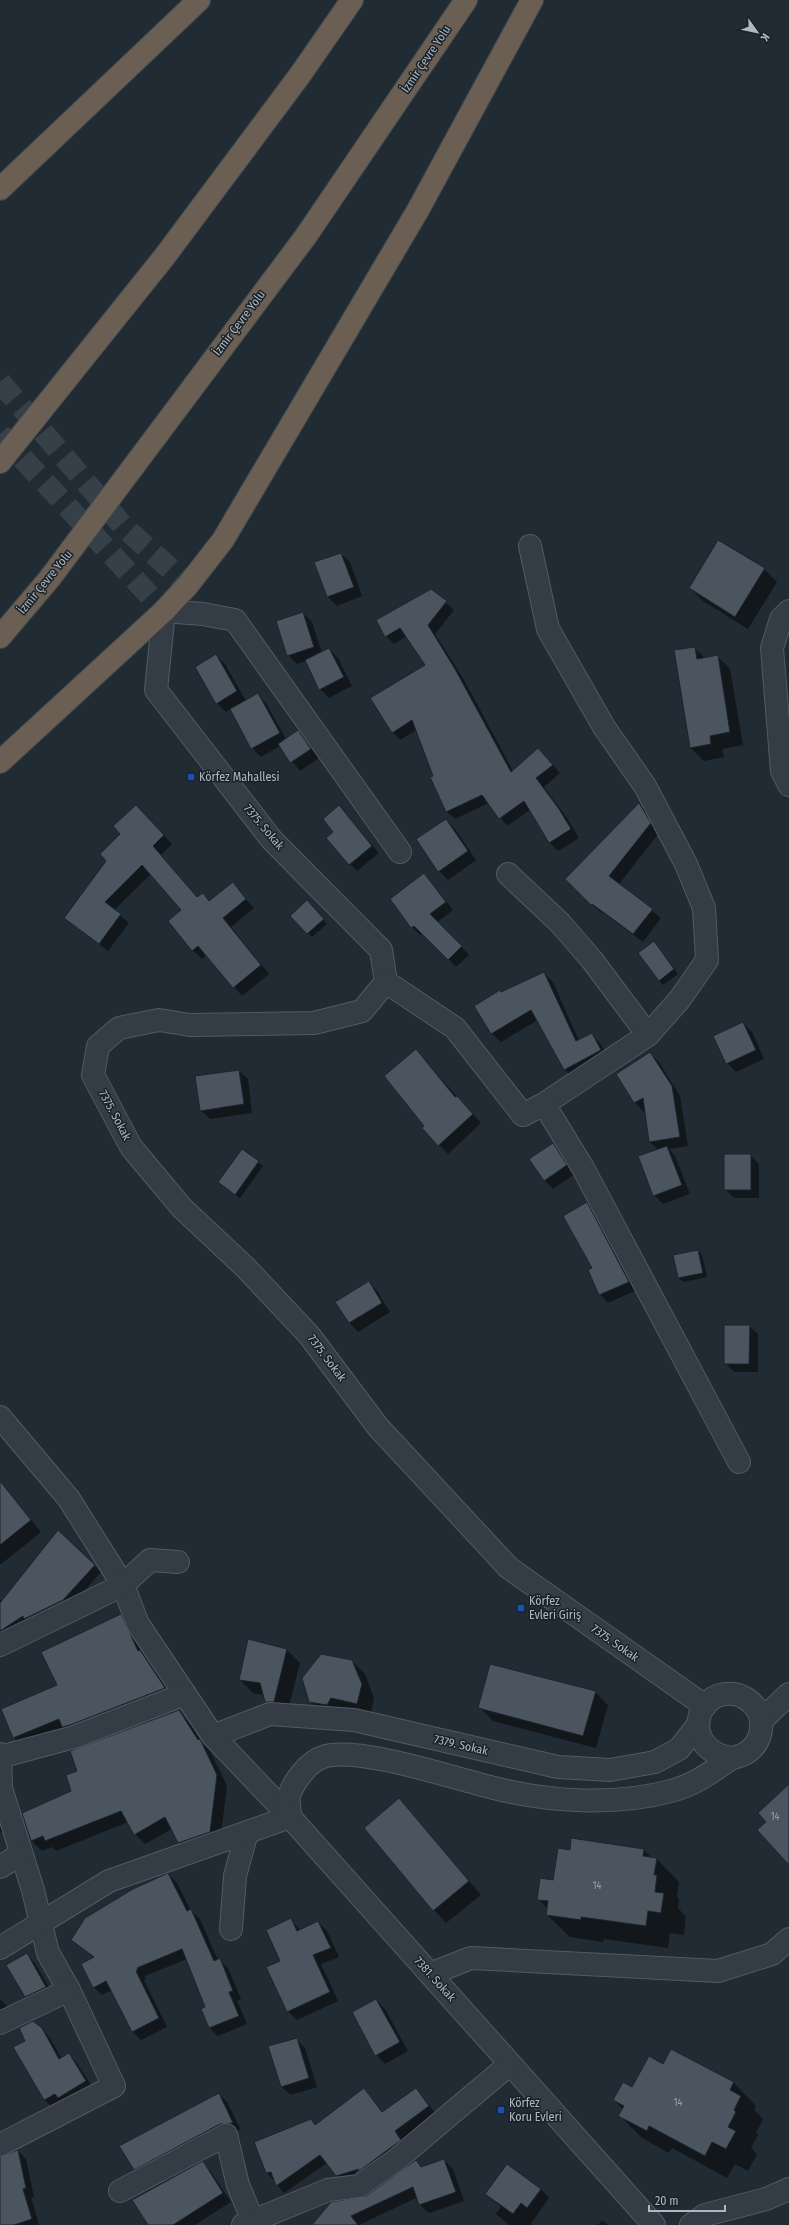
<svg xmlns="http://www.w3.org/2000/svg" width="789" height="2225" font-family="'Fira Sans Condensed',sans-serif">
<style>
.shadow{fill:#0007}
.building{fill:#4a5560;stroke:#1c242b}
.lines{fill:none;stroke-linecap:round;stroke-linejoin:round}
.minor-tunnel{stroke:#364049;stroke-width:22;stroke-dasharray:22 11;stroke-linecap:butt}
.minor-casing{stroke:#525b63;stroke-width:24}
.highway-casing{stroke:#3f484f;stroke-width:24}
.minor{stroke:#343d45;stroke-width:22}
.highway{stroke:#6a5f52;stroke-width:22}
.transit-dot{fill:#1a4fb4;stroke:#1a2229;stroke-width:1.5}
.labels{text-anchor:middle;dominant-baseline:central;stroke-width:3;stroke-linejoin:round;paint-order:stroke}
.number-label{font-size:10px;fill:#969faa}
.street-label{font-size:12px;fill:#afb8c2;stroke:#1a2229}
.poi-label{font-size:12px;fill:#afb8c2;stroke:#1a2229;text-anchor:start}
</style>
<rect width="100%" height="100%" fill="#212b34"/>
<g class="shadow">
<path d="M341,554L350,562L362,596L337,606L328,597L315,563Z"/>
<path d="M764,569L777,582L748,629L703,601L690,588Z"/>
<path d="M431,590L454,610L435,634L463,678L513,771L538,749L560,773L544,787L567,818L579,838L558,851L550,843L530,810L507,826L489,803L455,819L447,812L431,778L435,776L416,730L400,740L392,732L426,665L407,636L394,644L386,636Z"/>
<path d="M303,613L312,622L322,653L329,649L338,658L352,686L329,698L320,689L306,661L297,664L288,655Z"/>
<path d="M694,648L705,658L717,656L730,669L743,745L722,749L724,757L704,761L691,748Z"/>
<path d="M216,656L225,664L246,701L258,695L266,703L286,739L298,731L319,758L300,771L280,746L261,757L252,748L231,709L226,712L217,703Z"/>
<path d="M639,804L648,813L659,833L619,884L661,918L643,942L602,912L601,913L566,879Z"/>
<path d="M136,806L172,844L161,855L198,898L203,894L210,902L232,884L254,908L231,927L269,974L242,996L207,955L202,959L193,950L170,921L182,910L151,874L114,910L129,923L108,951L66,918L107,861Z"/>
<path d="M339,807L379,853L357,871L350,864L335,832Z"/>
<path d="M446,820L455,829L476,860L448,880L439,871Z"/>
<path d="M424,874L453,910L437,922L469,955L456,967L423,933L420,935L412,927L391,899Z"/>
<path d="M311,906L327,924L312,937L308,933Z"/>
<path d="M654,942L678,974L663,985L659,981Z"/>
<path d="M544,973L553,982L579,1041L591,1034L600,1043L609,1059L573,1078L565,1070L538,1020L501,1042L492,1034L476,1006Z"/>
<path d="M743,1023L752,1032L764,1059L736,1072L727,1063Z"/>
<path d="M416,1051L481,1123L448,1154L423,1128L425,1127Z"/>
<path d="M650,1053L659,1062L680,1096L688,1146L669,1149L675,1156L690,1194L663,1204L654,1195L658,1150L650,1142L646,1110L644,1112L635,1103L617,1074Z"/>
<path d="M239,1071L248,1079L252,1113L210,1119L201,1110L196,1077Z"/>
<path d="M553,1144L562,1153L575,1174L553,1189L544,1180Z"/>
<path d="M242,1150L263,1166L240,1198L224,1186Z"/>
<path d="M750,1155L759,1164V1198H734L725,1189Z"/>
<path d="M587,1203L596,1212L637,1290L608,1303L600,1294L594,1268Z"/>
<path d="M698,1251L702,1255L707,1277L683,1282L679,1278Z"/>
<path d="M369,1282L377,1291L390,1312L358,1332L350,1323L337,1302Z"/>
<path d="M749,1326L758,1334V1372H734L725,1363Z"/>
<path d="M5,1489L41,1532L0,1565V1493Z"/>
<path d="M58,1532L101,1572L70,1607L0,1642V1600L2,1602Z"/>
<path d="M121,1616L129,1624L144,1655L173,1697L23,1747L14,1738L2,1710L58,1685Z"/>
<path d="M249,1641L287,1650L300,1663L287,1714L279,1715L266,1702L264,1695L253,1693L240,1680Z"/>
<path d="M352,1661L365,1674L374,1698L370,1716L324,1715L310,1701Z"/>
<path d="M595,1692L608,1705L596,1748L493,1721L480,1708Z"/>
<path d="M178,1711L188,1721L202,1743L210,1751L227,1786L220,1842L189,1853L179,1843L172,1829L145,1844L135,1834L128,1822L56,1851L52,1847L42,1851L32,1841L73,1791Z"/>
<path d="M399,1799L481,1895L446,1923L434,1910Z"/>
<path d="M0,1812L7,1831L0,1833Z"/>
<path d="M572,1839L644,1850L653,1859H657L679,1882L677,1896L679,1899L678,1908L686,1917L684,1935L670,1933L668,1948L604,1939L603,1942L570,1937L547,1915L548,1909L538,1899L554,1881L571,1851Z"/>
<path d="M168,1874L177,1883L191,1911L200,1919L218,1960L219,1959L228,1968L241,1999L237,2001L247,2024L218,2036L210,2028L202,2010L207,2008L187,1959L145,1976L146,1979L144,1980L167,2027L141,2040L132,2031L112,1990L102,1995L94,1987V1958L72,1940Z"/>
<path d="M291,1920L300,1930L318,1922L327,1931L339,1957L321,1964L338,2001L297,2020L288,2011L281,1961Z"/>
<path d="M26,1954L35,1963L54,1996L34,2005L26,1997Z"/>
<path d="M0,1999L9,2008L0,2021Z"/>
<path d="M376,2000L385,2009L408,2051L385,2064L376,2055Z"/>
<path d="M42,2029L50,2038L62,2059L69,2055L77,2063L94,2090L53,2108L45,2100L15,2048L27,2041Z"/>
<path d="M296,2039L305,2048L317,2087L291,2095L282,2087L270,2047Z"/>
<path d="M671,2050L734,2083L756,2106L754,2110L763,2119L756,2133L758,2135L751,2148L757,2154L748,2171L735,2164L727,2178L672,2148L669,2153L642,2138L620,2116L623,2109L614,2100L663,2065Z"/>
<path d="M364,2089L383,2112L416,2089L436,2114L402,2139L408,2148L345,2183L327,2163L284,2193L267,2173L255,2143L311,2120L316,2125Z"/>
<path d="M219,2094L227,2102L241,2130L228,2132L142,2177L134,2169Z"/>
<path d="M18,2151L26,2159L34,2197H31L39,2225H0V2158Z"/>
<path d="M444,2160L453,2169L464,2201L429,2213L420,2205L418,2197L359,2225H316L366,2197L416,2161L423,2168Z"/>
<path d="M202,2163L211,2172L231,2202L195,2225H149Z"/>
<path d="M541,2189L549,2198L530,2225H509L496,2214L501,2207L486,2194Z"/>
<path d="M602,2220L608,2225H598Z"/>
</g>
<g class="building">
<path d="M718,540L765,568L735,617L689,588Z"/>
<path d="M341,553L354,587L327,597L314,562Z"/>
<path d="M431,589L447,601L428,625L455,669L511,772L538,748L553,765L536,778L559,809L571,829L549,843L524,801L499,819L482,795L446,812L430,777L433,776L412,720L392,733L370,698L425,665L400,628L385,637L376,620Z"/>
<path d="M303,612L314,647L287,656L276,621Z"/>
<path d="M695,647L697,659L718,655L730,732L710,736L711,744L690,748L674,650Z"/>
<path d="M329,648L344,677L319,690L305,660Z"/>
<path d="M216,654L237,691L216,704L195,667Z"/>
<path d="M258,693L280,733L251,749L230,709Z"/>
<path d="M298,730L311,749L290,763L278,744Z"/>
<path d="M639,803L651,823L609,876L653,909L633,934L592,904L591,905L565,879Z"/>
<path d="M136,805L164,835L153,846L197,897L203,893L209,901L233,882L246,899L223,918L261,965L233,988L198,946L192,951L168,921L181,910L142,865L105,902L121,914L99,944L64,918L106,861L100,854L120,834L113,826Z"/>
<path d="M339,805L372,846L349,865L326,838L333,832L323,819Z"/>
<path d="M446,819L468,851L438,872L416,839Z"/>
<path d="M424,873L446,902L430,914L462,946L448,960L414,926L411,928L390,899Z"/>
<path d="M307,900L324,919L307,934L290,916Z"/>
<path d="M654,941L674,969L659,981L638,953Z"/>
<path d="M544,972L576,1041L592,1033L601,1050L564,1070L531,1010L491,1034L474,1006L500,990L501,992Z"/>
<path d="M743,1022L756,1050L726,1064L713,1036Z"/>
<path d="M416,1049L455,1097L457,1096L473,1114L438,1146L422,1128L424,1126L384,1076Z"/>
<path d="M650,1052L672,1086L680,1137L649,1142L643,1098L634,1103L616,1074Z"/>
<path d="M239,1070L244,1104L200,1111L195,1076Z"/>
<path d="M553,1143L567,1165L544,1181L529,1159Z"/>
<path d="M667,1146L682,1185L653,1196L638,1156Z"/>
<path d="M242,1149L259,1161L235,1195L218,1182Z"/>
<rect x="724" y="1154" width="27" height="36"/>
<path d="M587,1202L629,1282L599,1295L588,1270L592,1268L563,1216Z"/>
<path d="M698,1250L703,1273L678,1278L673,1255Z"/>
<path d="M369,1281L382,1303L349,1323L335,1302Z"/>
<path d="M724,1325H750L749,1364H724Z"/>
<path d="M0,1481L31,1520L0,1545Z"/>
<path d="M58,1530L95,1565L63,1600L24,1619L23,1616L0,1631V1603Z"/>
<path d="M121,1614L138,1651L140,1650L165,1688L70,1725L62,1727L59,1719L13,1738L1,1709L57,1685L41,1652Z"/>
<path d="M248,1639L287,1649L274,1702H265L260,1683L239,1680Z"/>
<path d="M321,1654L352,1660L362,1684L357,1704L331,1698L327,1705L309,1702L302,1678Z"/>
<path d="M490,1664L596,1691L583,1736L478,1708Z"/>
<path d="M179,1710L198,1740L200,1739L217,1775L210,1832L178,1843L165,1817L134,1835L121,1811L45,1841L43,1836L31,1841L22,1813L71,1791L66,1775L77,1771L70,1751Z"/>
<path d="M789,1784V1865L757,1830L766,1822L758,1813Z"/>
<path d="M399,1798L469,1881L433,1911L364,1828Z"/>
<path d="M571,1838L644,1849L643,1856L657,1858L654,1875H657L655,1892L664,1893L661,1913L648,1911L646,1926L581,1917V1920L546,1915L548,1901L537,1900L540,1878L553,1880L558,1848L570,1850Z"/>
<path d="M168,1873L187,1911L191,1909L214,1961L220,1958L233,1991L229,1992L239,2016L209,2028L201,2009L205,2007L182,1949L137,1968L138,1970L136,1971L159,2018L132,2032L106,1981L93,1988L81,1964L94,1957L71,1940L85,1918L133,1889Z"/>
<path d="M291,1918L297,1931L318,1921L331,1948L313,1955L330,1992L287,2012L266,1967L280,1961L266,1930Z"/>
<path d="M27,1953L46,1987L25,1997L6,1965Z"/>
<path d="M376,1999L400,2042L375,2056L352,2012Z"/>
<path d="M33,2021L42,2028L59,2059L69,2053L86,2081L58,2098L55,2094L44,2100L13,2047L25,2041L19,2028Z"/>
<path d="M297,2038L309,2078L281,2087L268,2046Z"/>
<path d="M671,2049L734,2082L730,2090L741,2096L734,2110L736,2112L728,2127L736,2131L726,2149L712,2142L705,2156L649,2126L647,2131L618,2116L624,2106L613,2100L623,2082L632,2087L649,2056L663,2064Z"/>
<path d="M364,2088L382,2112L416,2088L429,2106L395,2131L401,2140L355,2174L359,2169L336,2176L320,2155L276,2186L271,2172L266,2173L254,2142L311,2119L315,2125Z"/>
<path d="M219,2093L233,2123L220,2124L134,2170L119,2146Z"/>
<path d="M18,2150L26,2188L23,2189L32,2219L14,2225H0V2157Z"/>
<path d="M444,2159L456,2192L419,2205L413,2187L351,2216L358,2225H312L331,2202L366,2196L416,2160L421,2167Z"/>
<path d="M203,2161L223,2193L173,2225H148L132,2200Z"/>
<path d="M507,2164L541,2189L527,2208L521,2203L513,2214L485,2194Z"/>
</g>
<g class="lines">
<g class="minor-tunnel">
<path d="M0,382L124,527L188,585"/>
<path d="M0,434L164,611"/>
</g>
<g class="minor-casing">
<g id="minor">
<path d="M789,611L781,619L772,648L782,771L789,785"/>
<path d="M400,852L235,620L203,614L164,611L156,690L272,840L381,950L386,982L362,1011L314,1023L190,1025L159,1020L119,1028L98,1046L93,1075L131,1147L182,1208L246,1268L309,1335L378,1427L509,1568L705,1706"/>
<path d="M508,874L560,923L592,960L648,1035"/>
<path d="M386,982L455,1028L523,1115L544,1104L648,1035L680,999L707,960L704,908L686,864L645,786L604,727L548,629L530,546"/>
<path d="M544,1104L583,1168L739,1462"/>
<path d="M0,1417L69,1499L123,1585L138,1624L213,1736L290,1817L654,2225"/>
<path d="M0,1645L123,1585L150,1560L178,1562"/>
<path d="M761,1721L789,1694"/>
<path d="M213,1736L270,1714L354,1720L558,1767L610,1770L655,1762L679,1749L698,1725"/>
<path d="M0,1754L1,1788L33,1890L48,1953L69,1990L114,2086L0,2145"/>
<path d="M0,1757L74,1737L185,1694"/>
<path d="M290,1817C290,1810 288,1802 289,1796C293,1782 309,1761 323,1757C356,1745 456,1779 494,1788C549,1802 615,1806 671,1791C694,1785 710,1773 729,1760C733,1757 738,1757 742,1755C759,1748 766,1727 758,1711C753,1702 743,1695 733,1694C693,1690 681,1751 732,1758"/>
<path d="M0,1867L21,1854"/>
<path d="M231,1929L235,1876L247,1832"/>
<path d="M0,1948L109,1881L290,1817"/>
<path d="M430,1974L471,1958L718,1971L772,1954L789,1939"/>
<path d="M0,2023L69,1990"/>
<path d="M120,2191L226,2135L238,2185L253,2221"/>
<path d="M243,2225L328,2190L359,2186L396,2160L510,2064"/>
<path d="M691,2225L705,2215L766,2199L789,2189"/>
</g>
</g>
<g class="highway-casing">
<g id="highway">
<path d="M0,189L199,0"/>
<path d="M0,462L165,256L300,75L352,0"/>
<path d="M0,637L50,578L306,236L466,0"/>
<path d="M0,762L164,611L188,585L223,540L418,210L532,0"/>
</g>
</g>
<use href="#minor" class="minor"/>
<use href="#highway" class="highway"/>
</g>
<g class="transit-dot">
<rect x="187" y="773" width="8" height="8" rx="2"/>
<rect x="517" y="1604" width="8" height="8" rx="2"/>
<rect x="497" y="2106" width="8" height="8" rx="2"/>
</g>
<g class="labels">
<g class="number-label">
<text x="775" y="1817">14</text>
<text x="597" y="1886">14</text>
<text x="678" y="2103">14</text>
</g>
<g class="street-label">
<text transform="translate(426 59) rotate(-56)">İzmir Çevre Yolu</text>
<text transform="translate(239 323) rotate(-53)">İzmir Çevre Yolu</text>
<text transform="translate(45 582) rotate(-51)">İzmir Çevre Yolu</text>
<text transform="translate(264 827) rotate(50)">7375. Sokak</text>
<text transform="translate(115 1115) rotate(62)">7375. Sokak</text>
<text transform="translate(327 1358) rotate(53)">7375. Sokak</text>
<text transform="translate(615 1643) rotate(35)">7375. Sokak</text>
<text transform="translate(461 1745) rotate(13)">7379. Sokak</text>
<text transform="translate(435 1979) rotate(48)">7381. Sokak</text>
</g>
<g class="poi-label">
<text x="199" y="777">Körfez Mahallesi</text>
<text x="529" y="1601">Körfez<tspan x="529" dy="14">Evleri Giriş</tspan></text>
<text x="509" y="2103">Körfez<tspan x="509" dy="14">Koru Evleri</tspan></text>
</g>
</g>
<g transform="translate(757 32) rotate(123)" stroke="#1a2229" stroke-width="3" paint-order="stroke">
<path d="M0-3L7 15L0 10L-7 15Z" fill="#afb8c2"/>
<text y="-6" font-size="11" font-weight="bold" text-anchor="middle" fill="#afb8c2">K</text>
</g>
<path d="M649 2205v6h76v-6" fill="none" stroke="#afb8c2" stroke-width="2"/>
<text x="655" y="2205" font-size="12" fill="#afb8c2" stroke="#1a2229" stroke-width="3" paint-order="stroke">20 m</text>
</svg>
